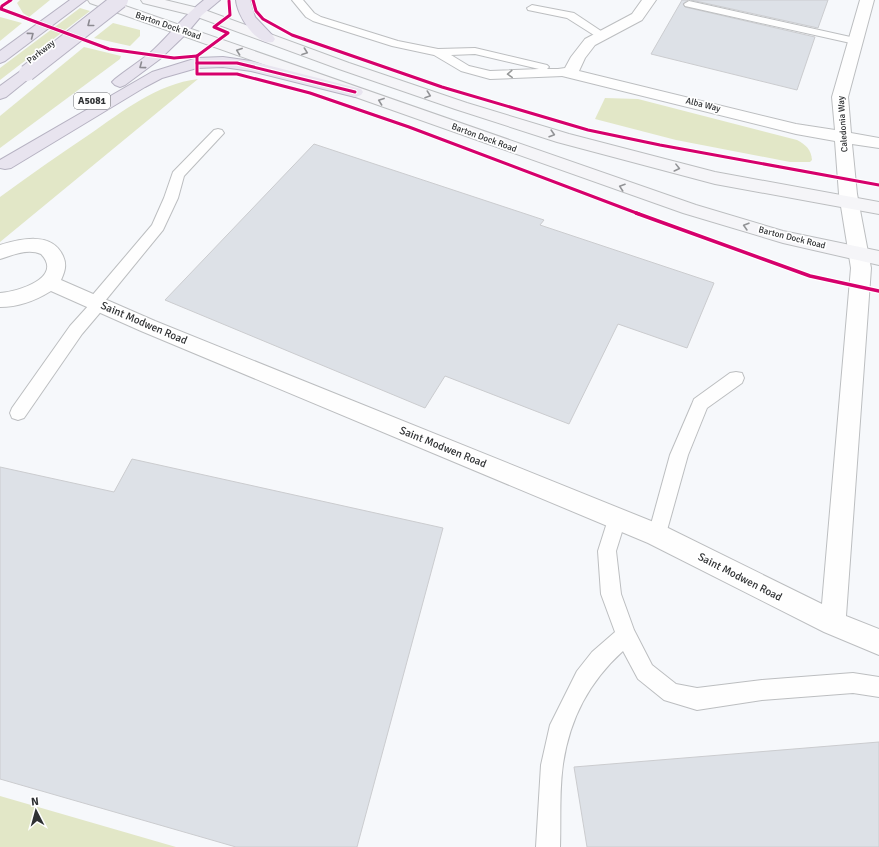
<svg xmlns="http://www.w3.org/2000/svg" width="879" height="847" font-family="Signika,sans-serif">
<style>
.green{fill:#e2e7c7}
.building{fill:#dde1e7;stroke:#cbcccf}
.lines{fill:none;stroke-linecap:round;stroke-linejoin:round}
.service-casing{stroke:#bcbec0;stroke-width:2}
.minor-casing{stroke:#bcbec0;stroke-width:2}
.secondary-casing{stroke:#bcbec0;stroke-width:2}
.trunk-casing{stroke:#b6b2c2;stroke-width:2}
.service{fill:#fefefe;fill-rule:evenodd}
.minor{fill:#fefefe;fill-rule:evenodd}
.secondary{fill:#f5f5f8;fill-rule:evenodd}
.trunk{fill:#e8e4ef;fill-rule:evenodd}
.trunk-bridge-casing{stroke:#b6b2c2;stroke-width:18;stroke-linecap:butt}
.trunk-bridge{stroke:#e8e4ef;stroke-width:16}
.cycleway-far1-casing{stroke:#fff;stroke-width:5}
.cycleway-casing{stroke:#fff;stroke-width:6}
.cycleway-far1{stroke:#d6006c;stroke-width:3}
.cycleway{stroke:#d6006c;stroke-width:3.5}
.oneway{stroke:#8c8a91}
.oneway2{stroke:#929396}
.oneway3{stroke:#969898}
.labels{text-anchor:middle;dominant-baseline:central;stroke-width:3.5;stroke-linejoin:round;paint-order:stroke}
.far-street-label{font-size:9px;fill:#2f3133;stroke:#fff}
.shield{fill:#fff;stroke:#6d6f70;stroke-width:1}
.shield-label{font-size:10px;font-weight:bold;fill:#2f3133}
.street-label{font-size:11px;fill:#2f3133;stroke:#fff}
</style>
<rect width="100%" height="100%" fill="#f6f8fb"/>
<g class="green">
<path d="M20,0H50L29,17L23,13L17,3Z"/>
<path d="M80,8L90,11L0,80V68Z"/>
<path d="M0,17L22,23L0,41Z"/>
<path d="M113,23L140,30V36L130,46L94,38Z"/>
<path d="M84,47L121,56L120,59L0,148V116Z"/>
<path d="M198,79L0,242V197C30,175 60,154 90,134C123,111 157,84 198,79Z"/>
<path d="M605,98L638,99L797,140C806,145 811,149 812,160L810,162H790L676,140L595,119Z"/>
<path d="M0,796L176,847H0Z"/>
</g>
<g class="building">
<path d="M682,0H688L683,4L685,7L815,37L797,90L651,54Z"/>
<path d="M691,0H828L818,28Z"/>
<path d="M314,144L544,220L540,225L714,283L687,348L618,324L569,424L445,376L425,408L165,300Z"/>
<path d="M132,459L443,528L357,847H236L0,779V467L114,492Z"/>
<path d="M879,742V847H587L574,767Z"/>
</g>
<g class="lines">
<g class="service-casing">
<g id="service">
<path d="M292,0H303L314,13L321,17L398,41L438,49L475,48L547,65L549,67L547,69H567L569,72L567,75L563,76L490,79L461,71L434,55L392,46L313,21L306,17ZM475,54L539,69L490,71L469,66L451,55Z"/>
<path d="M689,1L855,38L859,39L861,41L859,43L855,44L685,6L684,4Z"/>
<path d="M532,5L574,13L607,35L605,37H597L567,18L528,10L527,8Z"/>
<path d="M218,129L222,130L224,133L184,176L178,198L163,230L105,301L107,304L104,308L82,334L24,418L18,420L12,418L10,413L12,408L70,326L89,305L87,302L90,298L152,225L164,198L173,172L214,130Z"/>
<path d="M736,372L742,373L744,378L742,383L707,408L688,455L664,541L657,543L650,541L648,535L670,455L692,404L694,399L730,373Z"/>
<path d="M617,511L624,513L626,519L616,551L621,594L634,630L652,665L676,684L697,688L762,680L853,673L879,677V697L853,693L762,700L697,710L664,700L638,679L623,651C589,682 570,718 563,764C559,791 561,820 560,847H536L541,765L550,725L577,671L592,652L615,632L601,594L598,551L610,513Z"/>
</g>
</g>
<g class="minor-casing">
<path id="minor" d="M642,0H656L642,20L595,45L585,58L579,71L796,124L835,130L832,97L860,0H874L848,97L851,133L879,138V148L852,144L857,194L871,268L846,616L879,629V655L824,632L648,543L141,331L51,291C35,301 18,307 0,307V293C17,292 64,278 41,254C28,248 13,255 0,259V245C20,239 52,231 63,256C67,265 65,271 61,280L155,321L666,527L822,604L851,268L839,194L835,141L796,134L558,75L555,72L558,69L565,68L571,57L585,39L632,14Z"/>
</g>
<g class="secondary-casing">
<g id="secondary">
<path d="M88,0H108L696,205L783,231L879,251V265L783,243L683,213L90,3Z"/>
<path d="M141,0H165L202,9L349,63L467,103L569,134L715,172L879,202V214L715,184L557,142L455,109L339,69L192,15L143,3Z"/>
</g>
</g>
<g class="trunk-casing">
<g id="trunk">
<path d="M70,0H86L5,61L0,63V51Z"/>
<path d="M204,0H220L202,15L186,34L160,59L125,85L120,87L115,85L112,82L115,79C126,70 139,62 150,53C169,36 184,15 204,0Z"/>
<path d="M236,0H250L255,17L273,36L275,39L273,42C256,46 237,15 236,0Z"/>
<path d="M223,57L251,61L361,89L363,92L361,95L355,97L251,71L223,67L197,68L162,78L145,87L11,168L5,169L0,168V160L152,72L197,58Z"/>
<path d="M27,68L32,70L35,73L32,76L6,97L0,99V86L22,70Z"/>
</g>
</g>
<use href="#service" class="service"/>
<use href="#minor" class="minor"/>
<use href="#secondary" class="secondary"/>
<use href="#trunk" class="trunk"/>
<g class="trunk-bridge-casing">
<path id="trunk-bridge" d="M27,73L120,0"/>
</g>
<use href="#trunk-bridge" class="trunk-bridge"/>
<g class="cycleway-far1-casing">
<g id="cycleway-far1">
<path d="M11,0L2,6L1,9L109,49L174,58L197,56V74H237L310,93L409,127L639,214"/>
<path d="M253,0L256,11L263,19L292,35L442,87L588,130L660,145L879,185"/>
<path d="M197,56L228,33L214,27L230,15L229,1"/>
<path d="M197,63H237L355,92"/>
</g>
</g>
<g class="cycleway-casing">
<path id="cycleway" d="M636,213L810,276L879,291"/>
</g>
<use href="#cycleway-far1" class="cycleway-far1"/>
<use href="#cycleway" class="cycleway"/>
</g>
<defs><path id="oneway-chevron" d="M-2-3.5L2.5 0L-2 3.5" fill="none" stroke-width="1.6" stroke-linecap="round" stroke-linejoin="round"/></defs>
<g class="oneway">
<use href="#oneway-chevron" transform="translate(90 24) rotate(142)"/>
<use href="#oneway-chevron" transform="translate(31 35) rotate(-37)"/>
<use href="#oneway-chevron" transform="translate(142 66) rotate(143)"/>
</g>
<g class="oneway2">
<use href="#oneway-chevron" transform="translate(239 51) rotate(-160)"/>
<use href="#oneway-chevron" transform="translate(305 52) rotate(20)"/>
<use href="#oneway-chevron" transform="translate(428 95) rotate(19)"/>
<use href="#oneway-chevron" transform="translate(381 101) rotate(-160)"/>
<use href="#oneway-chevron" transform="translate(552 134) rotate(17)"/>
<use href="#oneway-chevron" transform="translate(677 168) rotate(14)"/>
<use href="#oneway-chevron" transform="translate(622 187) rotate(-161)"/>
<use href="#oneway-chevron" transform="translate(746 226) rotate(-164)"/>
</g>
<use class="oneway3" href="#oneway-chevron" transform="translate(510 74) rotate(177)"/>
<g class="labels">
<g class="far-street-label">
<text transform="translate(168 26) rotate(19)">Barton Dock Road</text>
<text transform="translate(41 52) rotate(-38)">Parkway</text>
<text transform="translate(703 105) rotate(14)">Alba Way</text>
<text transform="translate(843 124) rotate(-94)">Caledonia Way</text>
<text transform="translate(484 138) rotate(20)">Barton Dock Road</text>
<text transform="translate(792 238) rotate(14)">Barton Dock Road</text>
</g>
<rect class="shield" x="74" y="93" width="36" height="16" rx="3"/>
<g class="shield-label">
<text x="92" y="101">A5081</text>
</g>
<g class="street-label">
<text transform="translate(144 323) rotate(23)">Saint Modwen Road</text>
<text transform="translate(443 447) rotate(22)">Saint Modwen Road</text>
<text transform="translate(740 577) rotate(27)">Saint Modwen Road</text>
</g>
</g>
<g transform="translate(36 811) rotate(354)" stroke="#ffffff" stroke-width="3" paint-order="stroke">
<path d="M0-3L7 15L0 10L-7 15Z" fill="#2f3133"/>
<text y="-6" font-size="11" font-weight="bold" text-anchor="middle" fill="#2f3133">N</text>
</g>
</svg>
